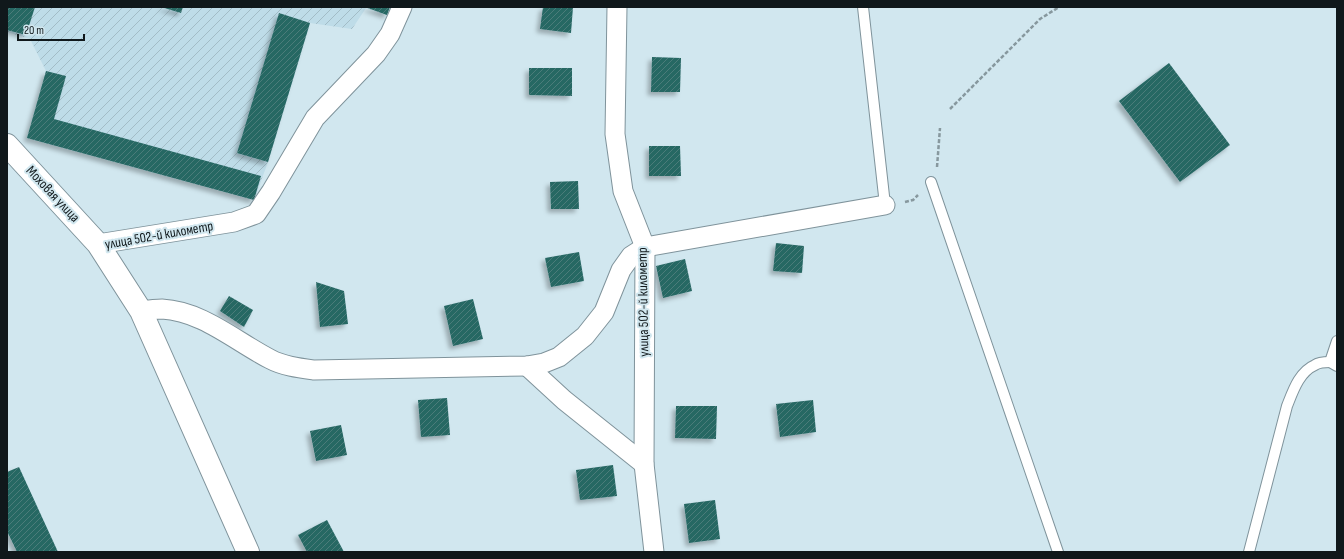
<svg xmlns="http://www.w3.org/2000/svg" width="1344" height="559" font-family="'Sofia Sans Condensed',sans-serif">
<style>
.industrial{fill:url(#industrial-furrows)}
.building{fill:url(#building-hatch);filter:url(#shadow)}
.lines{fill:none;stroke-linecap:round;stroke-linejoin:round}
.lane-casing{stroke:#7f939b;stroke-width:12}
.street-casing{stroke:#7f939b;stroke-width:21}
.secondary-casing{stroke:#7f939b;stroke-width:24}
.path{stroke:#87989e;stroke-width:2.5;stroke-dasharray:4 2;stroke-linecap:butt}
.lane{stroke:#fff;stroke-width:10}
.street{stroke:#fff;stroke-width:19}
.secondary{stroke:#fff;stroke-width:22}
.labels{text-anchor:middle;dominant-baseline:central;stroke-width:4;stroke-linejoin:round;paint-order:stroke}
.street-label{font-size:14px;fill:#10181b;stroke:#d1e7ef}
</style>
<defs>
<pattern id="industrial-furrows" width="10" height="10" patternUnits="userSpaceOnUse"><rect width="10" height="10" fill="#bedce8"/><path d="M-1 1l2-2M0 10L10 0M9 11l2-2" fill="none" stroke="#a2bcc6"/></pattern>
<pattern id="building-hatch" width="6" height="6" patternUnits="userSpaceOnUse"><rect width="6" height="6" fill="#276764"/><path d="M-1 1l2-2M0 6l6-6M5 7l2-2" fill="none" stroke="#4b7c7a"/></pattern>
<filter id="shadow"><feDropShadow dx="-3.5" dy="3.5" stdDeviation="2" flood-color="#0004"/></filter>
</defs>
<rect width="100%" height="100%" fill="#d1e7ef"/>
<path class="industrial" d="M7,7H390L387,15L366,8L352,29L310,23L268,162L254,200L27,138L46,71L30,39L7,32Z"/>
<g class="building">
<path d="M7,7H35L26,35L7,30Z"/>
<path d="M161,7H183L181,13Z"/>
<path d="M365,7H390L387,15Z"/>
<path d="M543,7H573L571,33L540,29Z"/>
<path d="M279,13L310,23L268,162L237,153Z"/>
<path d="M652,57L681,58L680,92H651Z"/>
<path d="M1169,63L1230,145L1180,182L1119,101Z"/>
<path d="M529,68H572V96L529,95Z"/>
<path d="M46,71L66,76L54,119L261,176L254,200L27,138Z"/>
<path d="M649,146H680L681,176H649Z"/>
<path d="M578,181L579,209H551L550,182Z"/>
<path d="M776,243L804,246L802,273L773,271Z"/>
<path d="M579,252L584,281L551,287L545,258Z"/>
<path d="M685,259L692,291L663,298L656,266Z"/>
<path d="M316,282L344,291L348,324L320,327Z"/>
<path d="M229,296L253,310L244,327L220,311Z"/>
<path d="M473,299L483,339L453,346L444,306Z"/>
<path d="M447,398L450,435L421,437L418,400Z"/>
<path d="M813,400L816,432L780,437L776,404Z"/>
<path d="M676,406H717L716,439L675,438Z"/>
<path d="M341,425L347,455L316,461L310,431Z"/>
<path d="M613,465L617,496L580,500L576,470Z"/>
<path d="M19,467L58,552H17L7,531V472Z"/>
<path d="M715,500L720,539L689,543L684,504Z"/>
<path d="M327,520L344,552H307L298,535Z"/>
</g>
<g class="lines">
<g class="lane-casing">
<g id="lane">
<path d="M863,7L885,205"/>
<path d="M931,182L1058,552"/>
<path d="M1337,341L1330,362L1337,366"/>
<path d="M1249,552L1287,406C1293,391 1299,372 1315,365C1319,362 1326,362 1330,362"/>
</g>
</g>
<g class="street-casing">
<g id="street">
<path d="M617,7L615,134L623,191L645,247L644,464L654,552"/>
<path d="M98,244L234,222L256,214L271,192L315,118L376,54L390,34L402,7"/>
<path d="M141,311C148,310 156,309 162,309C202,311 235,341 270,359C283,366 299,368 314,370L527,366L544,363L559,357L585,336L604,312L621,270L631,256L645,247L885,205"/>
<path d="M527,366L564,400L644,464"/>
</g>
</g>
<g class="secondary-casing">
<path id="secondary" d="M7,145L98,244L141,311L248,552"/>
</g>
<g class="path">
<path d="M950,109L1040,19L1059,7"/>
<path d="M937,167L940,128"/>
<path d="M905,202L913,200L918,195"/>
</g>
<use href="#lane" class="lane"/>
<use href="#street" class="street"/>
<use href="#secondary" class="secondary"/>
</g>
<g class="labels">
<g class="street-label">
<text transform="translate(53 194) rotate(47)">Моховая улица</text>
<text transform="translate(159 235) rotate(-10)">улица 502-й километр</text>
<text transform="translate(643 302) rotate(-91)">улица 502-й километр</text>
</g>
</g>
<rect width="1344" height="559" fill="none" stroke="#10181b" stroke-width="16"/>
<path d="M18 34v6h66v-6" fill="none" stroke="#10181b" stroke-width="2"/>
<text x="24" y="34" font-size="12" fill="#10181b" stroke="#d1e7ef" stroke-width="3" paint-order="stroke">20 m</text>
</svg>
